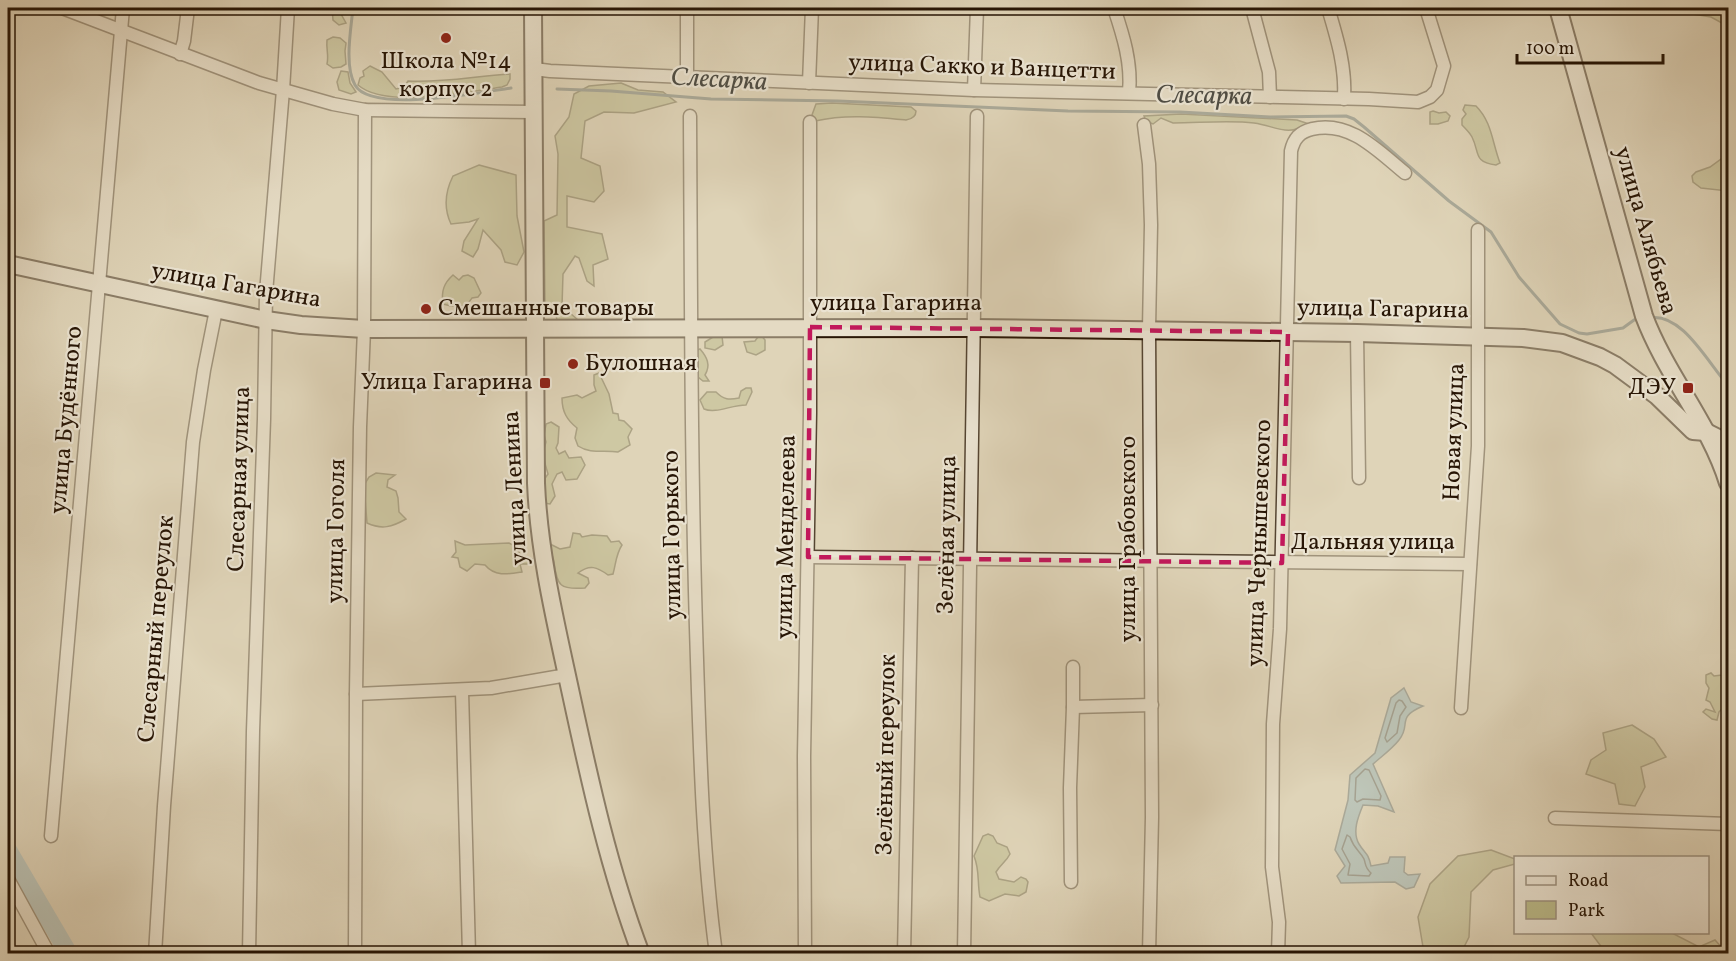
<svg xmlns="http://www.w3.org/2000/svg" width="1736" height="961" font-family="Vollkorn,serif">
<style>
.green{fill:#baba89;stroke:#706847;stroke-width:1.5}
.water{fill:#98b5ba;stroke:#6b7572;stroke-width:1.5}
.lines{fill:none;stroke-linecap:round;stroke-linejoin:round}
.shore{stroke:#606560;stroke-width:1.5}
.stream{stroke:#6b7572;stroke-width:3}
.river{stroke:#98b5ba;stroke-width:18}
.street-casing{stroke:#554532;stroke-width:15}
.secondary-casing{stroke:#271505;stroke-width:20}
.street{stroke:#eae3d1;stroke-width:12}
.secondary{stroke:#eae3d1;stroke-width:16}
.marked{fill:none;stroke:#c2185b;stroke-width:4.5;stroke-dasharray:12 8;stroke-linejoin:round}
.poi-dot{fill:#8f2418;stroke:#eae3d1;stroke-width:2}
.labels{text-anchor:middle;dominant-baseline:central;stroke-width:4.5;stroke-linejoin:round;paint-order:stroke}
.poi-label{font-size:24px;fill:#271505;stroke:#eae3d1;text-anchor:start}
.street-label{font-size:24px;fill:#271505;stroke:#eae3d1}
.water-label{font-size:26px;font-style:italic;fill:#4f4d44;stroke:#eae3d1}
</style>
<rect width="100%" height="100%" fill="#dfd4b8"/>
<filter id="stains"><feTurbulence type="fractalNoise" baseFrequency=".00333" numOctaves="4"/><feColorMatrix values="0 0 0 0 .2 0 0 0 0 .09 0 0 0 0 .02 0 0 0 .5 -.17"/></filter>
<radialGradient id="worn" r=".72"><stop offset=".6" stop-color="#630" stop-opacity="0"/><stop offset="1" stop-color="#630" stop-opacity=".3"/></radialGradient>
<g class="green">
<path d="M332,8H345L341,14L346,23L339,25L333,20Z"/>
<path d="M1656,8H1728V59L1722,23L1711,17Z"/>
<path d="M333,37L340,38L346,43L345,51L346,64L341,67L333,68L327,64C329,55 326,49 327,40Z"/>
<path d="M370,66L382,72L396,89L404,87L408,81C443,83 475,76 510,74V79L507,85L502,87C468,92 385,109 358,85L360,78L364,76L363,71Z"/>
<path d="M341,71L348,72L350,83L356,92L351,94L339,90L337,82Z"/>
<path d="M621,83L638,90L663,92L676,102L634,113L604,112L585,121L581,158L600,166L604,191L594,202L567,196V227L602,234L608,259L593,265L594,286L587,281L579,258L575,256L563,274L562,306L578,320L557,321L555,308L545,305L544,221L557,215L558,154L555,136L569,117L574,94L589,86Z"/>
<path d="M832,103L911,107L916,111C916,117 912,119 906,120C875,117 846,114 815,121L812,115L816,104Z"/>
<path d="M1465,105L1476,106C1492,122 1492,142 1500,163L1496,165C1473,162 1480,153 1472,137C1470,133 1466,129 1462,125V119L1466,114L1463,110Z"/>
<path d="M1433,111L1439,113L1446,112L1450,116L1448,121L1438,124H1430V112Z"/>
<path d="M1181,114L1297,120L1309,124C1286,137 1276,126 1254,123C1229,120 1199,123 1173,123L1161,118L1153,124L1146,121L1144,116Z"/>
<path d="M1728,154V191L1701,188L1693,182L1692,176L1696,172L1710,167Z"/>
<path d="M479,165L516,175L517,216L524,252L517,265L505,262L501,250L483,230L478,249L473,257L462,251L464,241L478,219L469,222L451,224C443,207 445,192 453,176Z"/>
<path d="M453,275L459,280L463,276L468,275L474,278L481,293L478,297L472,298C466,309 453,307 443,304C441,291 444,283 453,275Z"/>
<path d="M760,334L765,340V350L756,355L747,352L744,342L755,341Z"/>
<path d="M722,336L723,345L715,350L705,348V342L713,337Z"/>
<path d="M700,349C707,357 711,365 705,375L709,381H703L698,377L695,351Z"/>
<path d="M599,373L609,394L613,413L618,414L619,420L624,421L632,429L628,437L630,445L618,452C604,450 590,454 578,446L575,438L577,428C567,420 562,412 562,398L577,395L582,398L596,391L594,385V375Z"/>
<path d="M746,388H751L752,392L746,405C731,405 716,414 704,409L700,400L707,392H716C724,400 729,400 739,398L741,391Z"/>
<path d="M551,422L559,427L558,443L556,448L559,454L565,451L569,458L581,457L585,465L577,479L566,480L562,472L557,474L552,484L555,496L550,504L544,503L541,484L548,474C545,463 541,454 546,442L544,435L546,424Z"/>
<path d="M376,473L395,475L388,480L387,487L396,491L398,498L399,512L406,519C392,527 382,530 367,523L364,485L369,477Z"/>
<path d="M573,533L580,534L582,537L592,535L607,536L611,542L619,541L622,545C616,554 616,563 613,574L608,575C597,567 590,564 578,573L588,578L589,583L585,588C560,590 557,586 554,562C553,555 549,552 550,544L560,549L570,547Z"/>
<path d="M455,541L465,545L509,543L517,547L520,555L532,559L529,564H520L522,572C509,574 495,577 485,565L475,564L467,571L460,567L458,558L452,557L456,552Z"/>
<path d="M1728,652V684L1724,683L1722,685L1725,689L1724,707L1719,712L1717,720L1712,719L1703,712L1706,709L1715,712L1710,702L1706,700L1709,688L1706,683V675L1711,673L1714,676L1722,675Z"/>
<path d="M1632,725L1654,739L1666,757L1641,767L1645,787L1635,806L1619,804L1615,784L1586,774L1591,760L1606,750L1603,733Z"/>
<path d="M988,834L993,836L997,843L1007,847L1010,854C1006,862 1001,864 996,872L999,879L1014,882L1021,877L1026,879L1028,882L1026,892L1019,896L1005,894L989,901L980,897C977,882 980,871 974,856L983,836Z"/>
<path d="M1491,850L1515,859V864L1493,870L1471,892L1469,937L1461,953H1424L1418,917L1430,884L1458,856Z"/>
<path d="M1591,933H1672L1699,947L1715,940L1724,950L1716,954L1606,953Z"/>
</g>
<path class="water" d="M1404,688L1411,702L1423,706C1395,718 1412,724 1399,740C1392,749 1382,756 1373,764L1394,812L1378,806L1363,805C1358,817 1352,832 1359,844C1365,854 1368,852 1371,866L1388,863L1390,857H1405L1404,872L1408,875L1420,874L1414,887L1406,889L1395,882L1341,883L1337,876L1345,866L1335,850L1348,800L1350,775L1375,753L1391,698Z"/>
<g class="lines">
<g class="shore">
<path d="M1399,700L1402,701L1406,707L1400,716L1397,733L1387,742L1385,738L1396,703Z"/>
<path d="M1365,769L1369,770L1381,796L1380,800L1363,799L1357,802L1355,800L1356,778Z"/>
<path d="M1347,835L1350,837C1354,849 1360,851 1364,859C1366,865 1365,868 1371,873L1369,876L1348,875L1350,864L1342,849Z"/>
</g>
<g class="stream">
<path d="M353,8C351,29 344,66 355,85C371,114 482,92 511,88"/>
<path d="M557,89L611,91L711,99L838,101L1068,111L1180,112L1270,117L1346,116L1354,119L1364,127L1449,201L1491,232L1519,277L1560,324L1579,333L1587,334L1623,328L1634,320L1640,319"/>
<path d="M1649,318C1682,311 1709,365 1728,385"/>
</g>
<path class="river" d="M8,850L69,954"/>
<g class="street-casing">
<g id="street">
<path d="M62,8L259,83L333,104L365,110L534,112"/>
<path d="M687,8V78"/>
<path d="M1114,8C1123,35 1132,63 1129,93"/>
<path d="M1252,8L1269,72L1270,97"/>
<path d="M1328,8C1337,38 1346,67 1344,99"/>
<path d="M180,54L184,41L188,8"/>
<path d="M534,69L550,71L974,90L1369,99L1418,102L1430,97L1437,90L1444,66L1426,8"/>
<path d="M809,83L812,8"/>
<path d="M974,90L977,8"/>
<path d="M690,116C691,297 691,478 697,660C700,758 703,856 716,954"/>
<path d="M1144,125L1149,164L1151,225L1149,329L1152,817L1149,954"/>
<path d="M1357,333L1359,478"/>
<path d="M808,557L1470,564"/>
<path d="M462,691L469,954"/>
<path d="M356,694L491,688L567,675"/>
<path d="M1073,707L1152,705"/>
<path d="M1461,708L1478,446V230"/>
<path d="M1555,818L1728,824"/>
<path d="M51,836L123,8"/>
<path d="M8,879L49,954"/>
<path d="M1071,882L1070,788L1073,707V667"/>
<path d="M155,954L164,806L193,442L204,370L216,310"/>
<path d="M249,954L253,731L264,419L266,293L283,90L288,8"/>
<path d="M355,954L356,694L360,427L364,329L365,110"/>
<path d="M805,954L804,756L810,413V122"/>
<path d="M904,954L912,558"/>
<path d="M964,954L977,116"/>
<path d="M1278,954L1279,922L1272,867L1273,724L1280,629L1291,151C1294,138 1300,132 1312,129C1350,120 1378,151 1405,173"/>
</g>
</g>
<g class="secondary-casing">
<g id="secondary">
<path d="M533,8L536,483C539,555 556,624 571,694C590,782 609,869 641,954"/>
<path d="M1558,8L1644,316C1666,375 1710,424 1728,483"/>
<path d="M8,264L266,320L301,325L364,329L972,328L1357,333L1523,338L1562,343L1600,357L1615,365L1657,396L1693,431L1706,432L1728,443"/>
</g>
</g>
<use href="#street" class="street"/>
<use href="#secondary" class="secondary"/>
</g>
<path d="M0 0H1736V961H0ZM810,327L1288,332L1282,563L808,557Z" fill="#dfd4b8" fill-opacity=".55" fill-rule="evenodd"/>
<path class="marked" d="M810,327L1288,332L1282,563L808,557Z"/>
<g class="poi-dot">
<circle cx="446" cy="38" r="6"/>
<circle cx="426" cy="309" r="6"/>
<circle cx="573" cy="364" r="6"/>
<rect x="539" y="377" width="12" height="12" rx="3"/>
<rect x="1682" y="382" width="12" height="12" rx="3"/>
</g>
<g class="labels">
<g class="poi-label">
<text x="446" y="62" text-anchor="middle">Школа №14<tspan x="446" dy="28">корпус 2</tspan></text>
<text x="438" y="309">Смешанные товары</text>
<text x="585" y="364">Булошная</text>
<text x="533" y="383" text-anchor="end">Улица Гагарина</text>
<text x="1676" y="388" text-anchor="end">ДЭУ</text>
</g>
<g class="street-label">
<text transform="translate(982 68) rotate(2)">улица Сакко и Ванцетти</text>
<text transform="translate(1645 231) rotate(74)">улица Алябьева</text>
<text transform="translate(236 286) rotate(10)">улица Гагарина</text>
<text x="896" y="304">улица Гагарина</text>
<text transform="translate(1383 310) rotate(1)">улица Гагарина</text>
<text transform="translate(67 420) rotate(-85)">улица Будённого</text>
<text transform="translate(1455 432) rotate(-88)">Новая улица</text>
<text transform="translate(240 479) rotate(-88)">Слесарная улица</text>
<text transform="translate(516 488) rotate(-93)">улица Ленина</text>
<text transform="translate(337 531) rotate(-89)">улица Гоголя</text>
<text transform="translate(673 535) rotate(-91)">улица Горького</text>
<text transform="translate(948 535) rotate(-89)">Зелёная улица</text>
<text transform="translate(787 537) rotate(-89)">улица Менделеева</text>
<text transform="translate(1129 539) rotate(-90)">улица Грабовского</text>
<text transform="translate(1260 543) rotate(-88)">улица Чернышевского</text>
<text x="1373" y="543">Дальняя улица</text>
<text transform="translate(157 629) rotate(-85)">Слесарный переулок</text>
<text transform="translate(887 755) rotate(-89)">Зелёный переулок</text>
</g>
<g class="water-label">
<text transform="translate(719 80) rotate(3)">Слесарка</text>
<text transform="translate(1204 96) rotate(1)">Слесарка</text>
</g>
</g>
<rect width="1736" height="961" fill="none" stroke="#dfd4b8" stroke-width="30"/>
<rect x="9" y="9" width="1718" height="943" fill="none" stroke="#271505" stroke-width="3"/>
<rect x="15" y="15" width="1706" height="931" fill="none" stroke="#271505" stroke-width="1.5"/>
<rect x="1514" y="856" width="195" height="78" fill="#eae3d1" stroke="#9c917f" stroke-width="1.5"/>
<rect x="1526" y="876" width="30" height="9" fill="#eae3d1" stroke="#9c917f" stroke-width="1.5"/>
<text x="1568" y="886" font-size="18" fill="#271505">Road</text>
<rect x="1526" y="901" width="30" height="18" fill="#baba89" stroke="#9c917f" stroke-width="1.5"/>
<text x="1568" y="916" font-size="18" fill="#271505">Park</text>
<path d="M1517 54v9h146v-9" fill="none" stroke="#271505" stroke-width="3"/>
<text x="1526" y="54" font-size="18" fill="#271505" stroke="#eae3d1" stroke-width="4.5" paint-order="stroke">100 m</text>
<rect width="100%" height="100%" filter="url(#stains)"/>
<rect width="100%" height="100%" fill="url(#worn)"/>
</svg>
